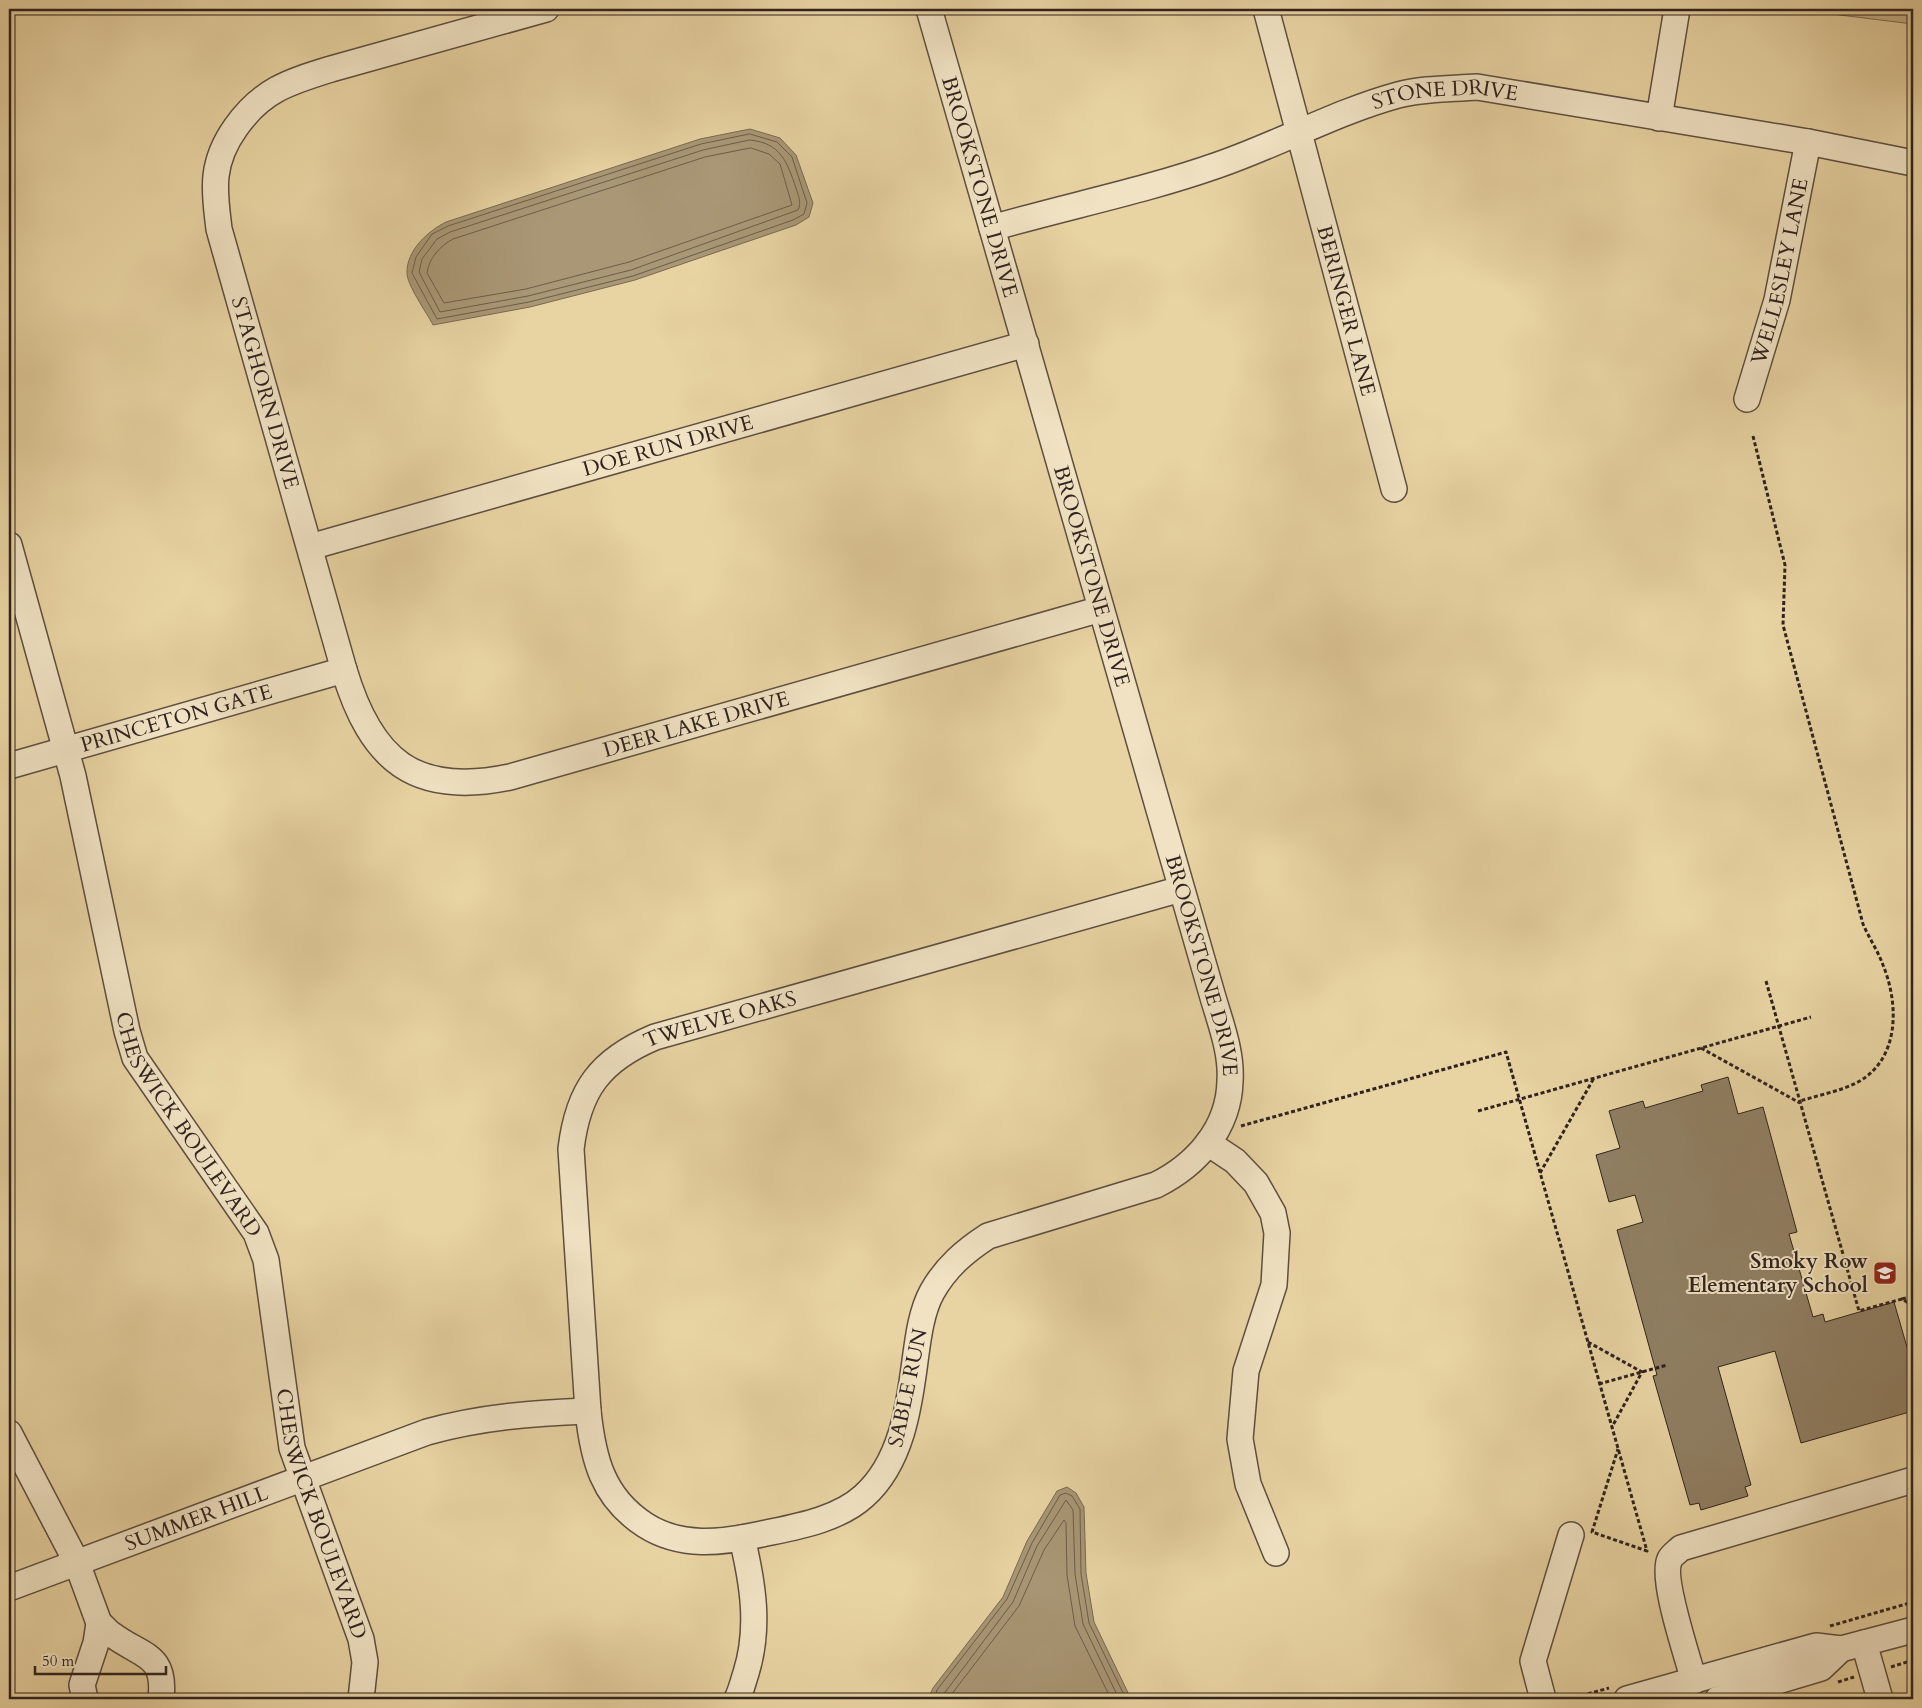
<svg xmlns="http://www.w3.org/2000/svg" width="1922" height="1708" font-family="Cardo,serif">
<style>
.green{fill:#c9b58c;stroke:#7c6c56}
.water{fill:#a99775;stroke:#796953}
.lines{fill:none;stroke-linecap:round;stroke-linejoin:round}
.shore{stroke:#6c5d4a;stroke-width:1}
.building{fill:#907f63;stroke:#30231f}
.minor-casing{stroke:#5e4f40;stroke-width:28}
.path{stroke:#30231f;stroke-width:3;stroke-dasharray:4 2.5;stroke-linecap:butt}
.minor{stroke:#f0e2c3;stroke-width:25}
.labels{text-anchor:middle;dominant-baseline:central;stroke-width:4;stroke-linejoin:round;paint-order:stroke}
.street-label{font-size:21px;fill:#30231f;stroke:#f0e2c3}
.poi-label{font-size:21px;font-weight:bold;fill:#30231f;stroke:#f0e2c3;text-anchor:end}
</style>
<rect width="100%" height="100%" fill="#e8d3a2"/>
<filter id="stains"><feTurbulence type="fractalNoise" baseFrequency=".004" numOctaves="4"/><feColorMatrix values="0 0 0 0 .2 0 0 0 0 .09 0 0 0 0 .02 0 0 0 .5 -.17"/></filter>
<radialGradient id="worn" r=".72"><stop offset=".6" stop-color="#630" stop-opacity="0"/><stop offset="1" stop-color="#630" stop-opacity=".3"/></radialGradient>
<path class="green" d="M1791,9H1913V24Z"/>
<g class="water">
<path d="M750,129L780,138L796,155L813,203L809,217L796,225L635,280L530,307L433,325C427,313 406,284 407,272C407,250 428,231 446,222L700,139Z"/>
<path d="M1067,1487L1076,1493L1084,1507L1086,1573L1094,1622L1131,1699H928L933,1688L1003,1597L1027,1541L1057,1491Z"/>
</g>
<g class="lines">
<g class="shore">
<path d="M750,134L777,142L792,157L807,203L804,214L793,220L633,276L529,302L437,319L412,273L416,257L432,234L448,226L701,144Z"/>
<path d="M750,140C781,143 787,162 796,188C798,196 802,202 798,210L631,270L528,296L440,312L419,272L422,259L437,239L450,232L703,150Z"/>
<path d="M751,148L769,154L780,164L792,205L629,262L526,289L444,303L427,273C429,258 440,246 453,239L705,157Z"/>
<path d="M934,1699L937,1690L1007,1599L1032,1543L1060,1495L1066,1493L1072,1496L1080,1509L1081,1574L1089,1623L1126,1699"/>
<path d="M940,1699L1013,1602L1037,1546L1066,1500L1073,1510L1075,1574L1083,1624L1119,1699"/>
<path d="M948,1699L1019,1606L1044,1550L1064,1520L1066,1523L1067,1575L1075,1626L1111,1699"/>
</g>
</g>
<path class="building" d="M1728,1077L1738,1114L1763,1107L1797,1232L1789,1234L1813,1317L1823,1314L1825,1322L1894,1302L1913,1368V1411L1801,1443L1775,1351L1718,1367L1751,1485L1745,1487L1748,1496L1701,1510L1699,1503L1690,1505L1653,1376L1657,1375L1617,1230L1643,1222L1635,1195L1609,1202L1596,1155L1620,1148L1609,1111L1643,1101L1645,1108L1703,1091L1701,1085Z"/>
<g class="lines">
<g class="minor-casing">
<g id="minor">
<path id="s1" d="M546,9L331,69C289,82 262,90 236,127C226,141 218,158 216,176C214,194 217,211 219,229L344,670C371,760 414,797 510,777L1101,609"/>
<path id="s2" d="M929,9L1212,994C1220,1022 1232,1052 1230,1081C1229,1129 1196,1165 1156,1185L988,1236C965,1251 946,1267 932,1292C921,1312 918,1339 915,1361C909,1408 901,1463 864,1496C838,1520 795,1527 762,1534C721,1543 681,1548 645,1525C602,1497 593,1458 588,1411L571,1149C578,1090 600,1060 655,1037L1181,889"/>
<path id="s3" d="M1266,9L1394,489"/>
<path d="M1659,118L1677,9"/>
<path id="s4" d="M992,228C1068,206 1144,191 1218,165C1279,144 1336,112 1398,95C1424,88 1452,89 1477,87L1808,142L1913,163"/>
<path id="s5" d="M1747,399L1777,300L1808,142"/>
<path id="s6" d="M9,545L73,776L127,1031L135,1058L256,1233L266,1260L292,1448L361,1639L365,1662L361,1699"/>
<path id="s7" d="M310,547L1026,344"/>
<path id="s8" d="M9,766L344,670"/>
<path d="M1208,1143L1235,1161L1256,1183L1273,1213L1277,1233L1274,1285L1246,1371L1240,1439L1248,1484L1276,1553"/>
<path d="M9,1433L77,1563L99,1623"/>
<path id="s9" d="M9,1588L427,1432C481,1417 533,1413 588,1411"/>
<path d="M1864,1643L1880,1699"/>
<path d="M1694,1681C1688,1658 1660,1577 1670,1559C1672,1555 1677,1552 1681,1548L1913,1480"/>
<path d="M85,1699L82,1685L96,1643L99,1623C104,1627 108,1633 114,1636C143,1657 166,1654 161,1699"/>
<path d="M737,1699C741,1691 743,1682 746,1673C760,1628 753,1584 742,1538"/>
<path d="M1543,1699L1533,1661L1571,1535"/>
<path d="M1627,1699L1816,1646L1841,1649L1913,1630"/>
<path d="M1718,1699L1821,1668L1841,1649"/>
</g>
</g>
<g class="path">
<path d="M1753,436L1785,565L1783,625L1863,924C1869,938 1878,951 1883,965C1899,1004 1900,1059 1858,1082C1841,1091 1819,1095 1800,1101"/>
<path d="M1766,981L1859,1311L1902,1299L1913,1306"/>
<path d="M1701,1048L1800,1103"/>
<path d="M1478,1111L1811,1017"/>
<path d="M1241,1126L1506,1052L1647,1551L1592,1532L1618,1449"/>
<path d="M1540,1173L1594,1078"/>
<path d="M1902,1299L1913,1296"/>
<path d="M1588,1342L1642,1372L1612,1427"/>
<path d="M1599,1384L1667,1365"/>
<path d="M1830,1626L1913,1602"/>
<path d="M1891,1667L1913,1660"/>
<path d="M1838,1682L1854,1677"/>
<path d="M1569,1699L1609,1688"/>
</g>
<use href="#minor" class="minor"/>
</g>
<defs>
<g id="school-square" transform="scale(1.25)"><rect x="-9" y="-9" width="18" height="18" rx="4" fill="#8f2418" stroke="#f0e2c3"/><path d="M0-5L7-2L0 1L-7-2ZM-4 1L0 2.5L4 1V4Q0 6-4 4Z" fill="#fff"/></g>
</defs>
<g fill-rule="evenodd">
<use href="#school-square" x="1885" y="1273"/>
</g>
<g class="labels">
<g class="street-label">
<text stroke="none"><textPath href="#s4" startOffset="475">STONE DRIVE</textPath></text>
<text stroke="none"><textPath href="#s2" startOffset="185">BROOKSTONE DRIVE</textPath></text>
<text stroke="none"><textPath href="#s5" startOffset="132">WELLESLEY LANE</textPath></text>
<text stroke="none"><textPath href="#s3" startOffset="312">BERINGER LANE</textPath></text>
<text stroke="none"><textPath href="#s1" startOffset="614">STAGHORN DRIVE</textPath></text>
<text stroke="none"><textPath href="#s7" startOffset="372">DOE RUN DRIVE</textPath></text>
<text stroke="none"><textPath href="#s2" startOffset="590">BROOKSTONE DRIVE</textPath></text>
<text stroke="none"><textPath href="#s8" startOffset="174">PRINCETON GATE</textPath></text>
<text stroke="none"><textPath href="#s1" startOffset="1321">DEER LAKE DRIVE</textPath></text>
<text stroke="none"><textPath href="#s2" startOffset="995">BROOKSTONE DRIVE</textPath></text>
<text stroke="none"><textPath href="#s2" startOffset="2565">TWELVE OAKS</textPath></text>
<text stroke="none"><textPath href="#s6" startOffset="612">CHESWICK BOULEVARD</textPath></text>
<text transform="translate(908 1388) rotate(-78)">SABLE RUN</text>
<text stroke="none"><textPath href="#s6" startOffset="1031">CHESWICK BOULEVARD</textPath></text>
<text stroke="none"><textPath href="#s9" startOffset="200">SUMMER HILL</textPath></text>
</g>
<g class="poi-label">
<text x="1868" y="1261">Smoky Row<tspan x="1868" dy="24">Elementary School</tspan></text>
</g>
</g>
<rect width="1922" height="1708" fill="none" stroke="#e8d3a2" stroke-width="30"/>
<rect x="10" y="10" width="1902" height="1688" fill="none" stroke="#30231f" stroke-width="2.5"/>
<rect x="15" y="15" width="1892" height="1678" fill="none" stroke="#30231f"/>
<path d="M35 1666v8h131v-8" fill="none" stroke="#30231f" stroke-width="2.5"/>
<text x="42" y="1666" font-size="15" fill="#30231f" stroke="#f0e2c3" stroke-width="4" paint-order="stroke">50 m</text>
<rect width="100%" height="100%" filter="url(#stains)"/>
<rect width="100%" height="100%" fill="url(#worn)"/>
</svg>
